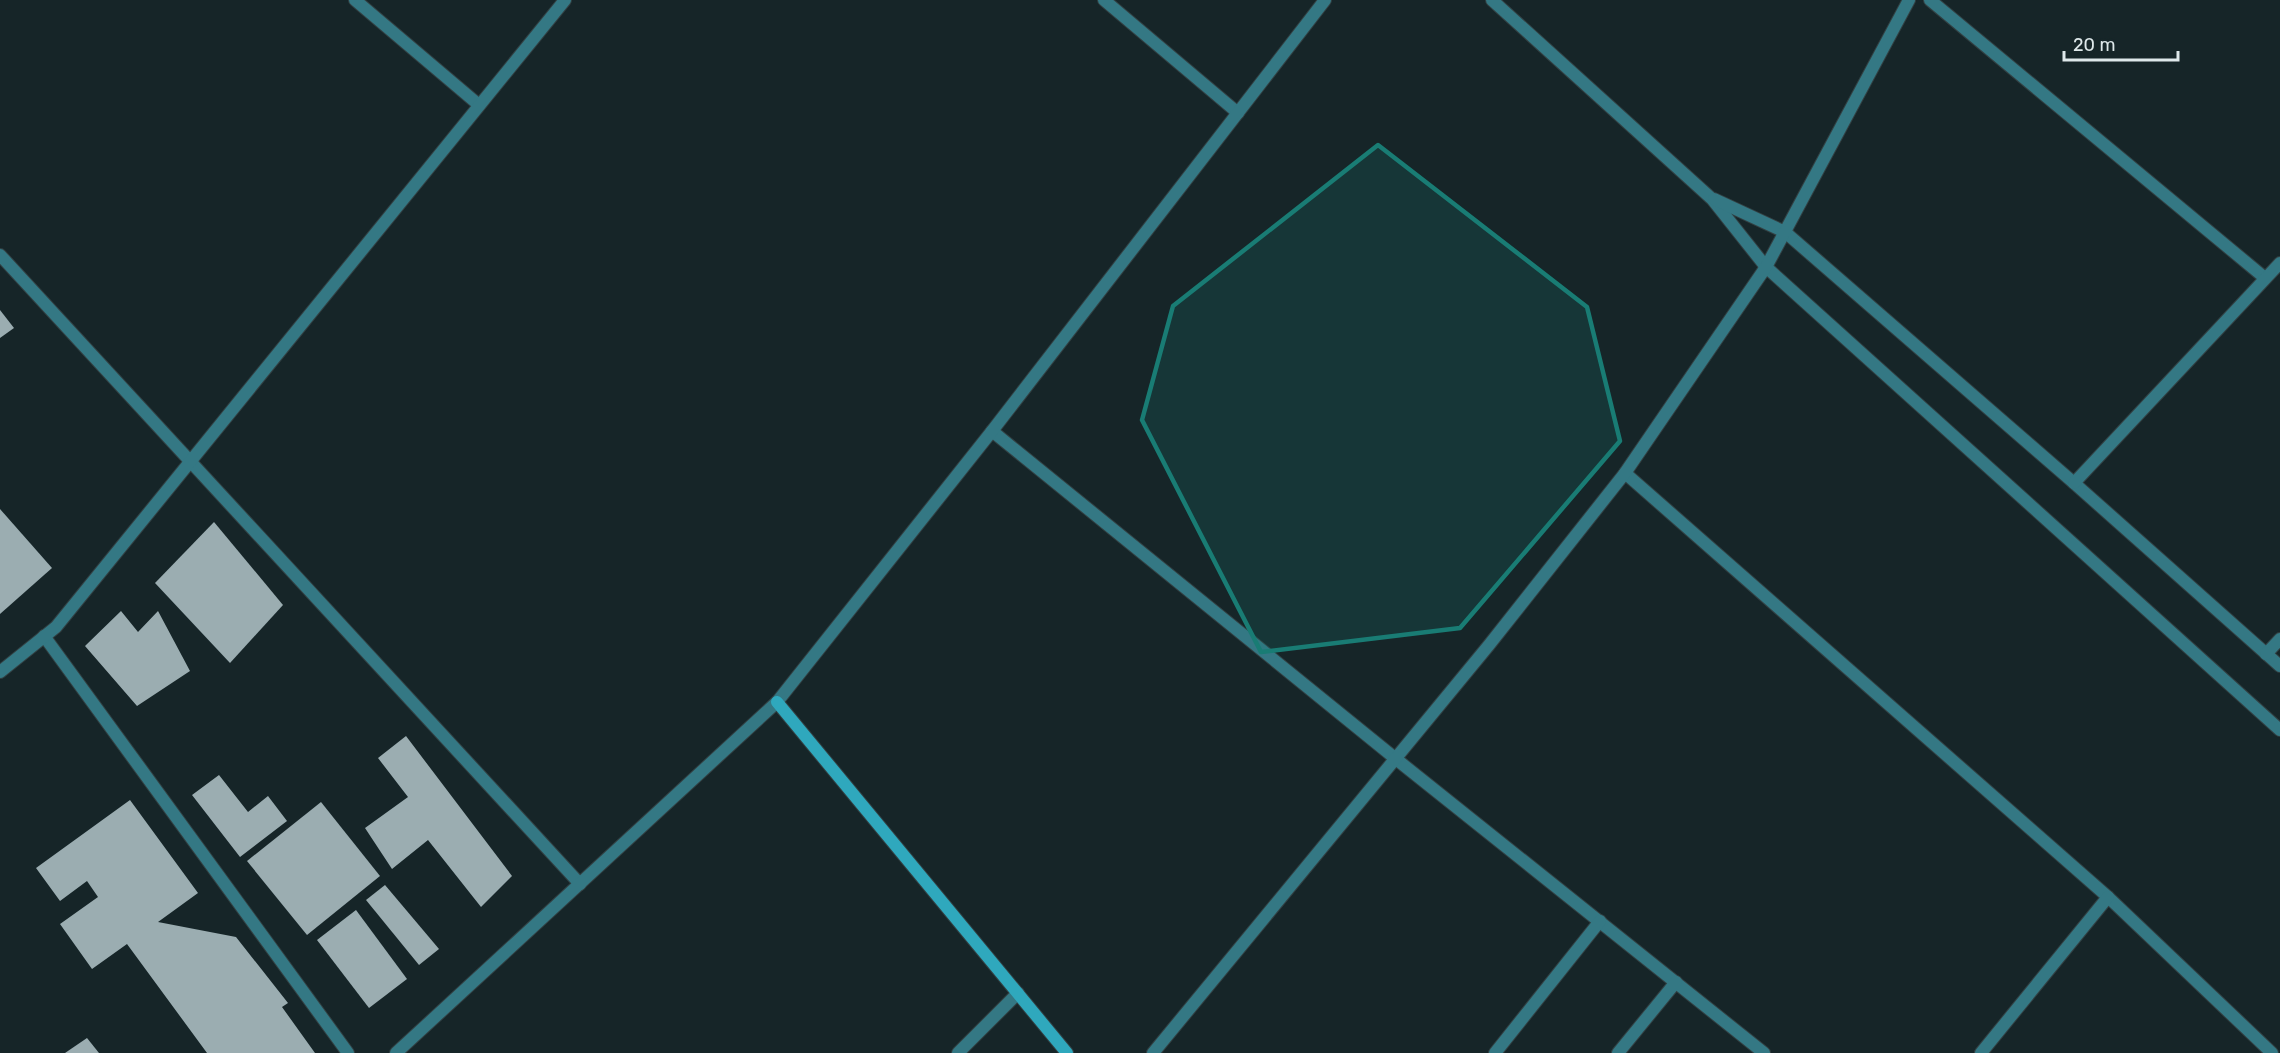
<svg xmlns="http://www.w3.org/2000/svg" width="2280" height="1053" font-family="Rubik,sans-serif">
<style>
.building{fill:#9badb1}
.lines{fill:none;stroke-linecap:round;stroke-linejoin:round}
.minor-casing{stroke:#324043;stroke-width:14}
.secondary-casing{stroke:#324043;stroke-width:14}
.minor{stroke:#347884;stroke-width:12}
.secondary{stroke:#2fa8bd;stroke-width:12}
.marked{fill:#197c74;fill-opacity:0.2;stroke:#197c74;stroke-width:4.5;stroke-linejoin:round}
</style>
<rect width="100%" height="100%" fill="#162528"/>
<g class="building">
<path d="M0,310L14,328L0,338Z"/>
<path d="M0,509L52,568L0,614Z"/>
<path d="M214,522L283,605L230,663L155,583Z"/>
<path d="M121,611L138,632L158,611L190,671L137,706L85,646Z"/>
<path d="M406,736L512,876L481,907L428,840L392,869L365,828L408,797L378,758Z"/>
<path d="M219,775L248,812L268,796L287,821L240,857L192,795Z"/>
<path d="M130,800L198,893L158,922L236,937L288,1003L282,1007L315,1053H207L127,944L92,969L60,924L98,897L87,881L60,901L36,868Z"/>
<path d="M321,802L380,876L307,935L247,861Z"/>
<path d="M385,885L439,949L419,965L366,900Z"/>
<path d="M356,910L407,979L369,1008L317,940Z"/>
<path d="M87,1038L99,1053H65Z"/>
</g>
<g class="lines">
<g class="minor-casing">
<g id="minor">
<path d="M355,0L479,105"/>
<path d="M1104,0L1238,113"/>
<path d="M1492,0L1712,199L1766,267L2280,730"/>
<path d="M1930,0L2265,278"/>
<path d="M1714,199L1785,232L2074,483L2280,666"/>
<path d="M0,255L580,884"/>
<path d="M992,431L1396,759L1764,1053"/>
<path d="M1625,473L2108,897L2272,1053"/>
<path d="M2074,483L2280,263"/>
<path d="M44,636L348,1053"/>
<path d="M2266,654L2280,639"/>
<path d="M0,672L56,627L565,0"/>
<path d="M396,1053L777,702L992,431L1325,0"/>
<path d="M958,1053L1018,993"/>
<path d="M1153,1053L1489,645L1625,473L1766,267L1909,0"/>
<path d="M1495,1053L1600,921"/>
<path d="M1618,1053L1676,982"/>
<path d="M1981,1053L2108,897"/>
</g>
</g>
<g class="secondary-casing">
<path id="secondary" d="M777,702L1067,1053"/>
</g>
<use href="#minor" class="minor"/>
<use href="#secondary" class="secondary"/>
</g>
<path class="marked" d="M1378,145L1587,307L1620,441L1460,628L1261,652L1142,420L1173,306Z"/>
<path d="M2064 51v9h114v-9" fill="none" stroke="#dee8ea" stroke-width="3"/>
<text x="2073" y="51" font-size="18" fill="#dee8ea" stroke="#162528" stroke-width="4.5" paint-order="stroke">20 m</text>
</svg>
